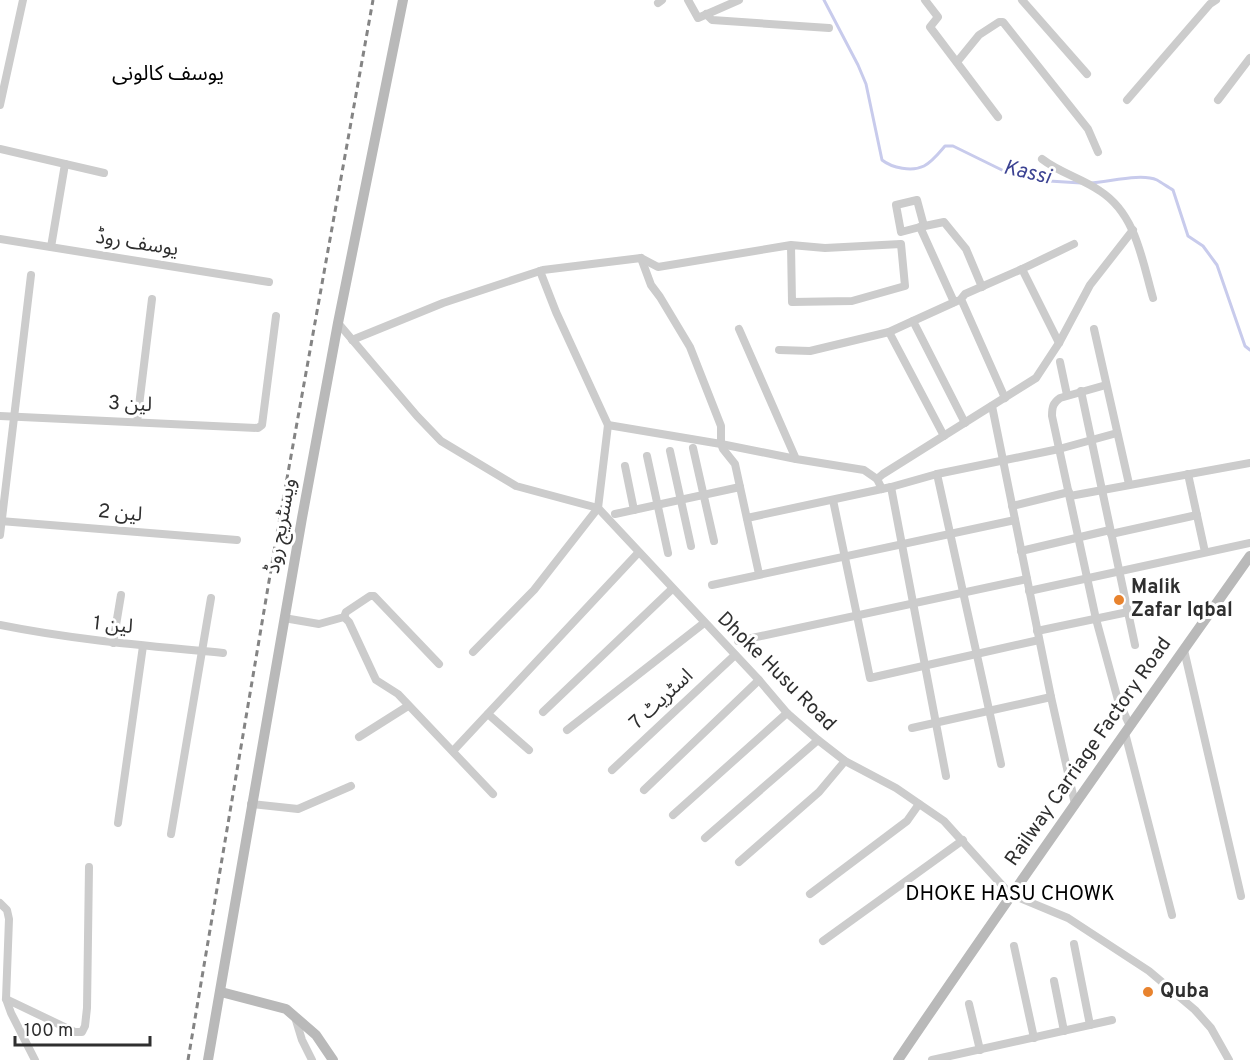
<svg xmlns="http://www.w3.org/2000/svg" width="1250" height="1060" font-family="Overpass,'Noto Sans Arabic',sans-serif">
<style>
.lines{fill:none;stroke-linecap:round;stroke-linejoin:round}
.stream{stroke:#c8cbec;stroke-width:3}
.street{stroke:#ccc;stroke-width:8}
.secondary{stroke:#b9b9b9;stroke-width:10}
.rail{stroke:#848484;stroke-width:3;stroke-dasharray:6 4.5;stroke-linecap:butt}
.poi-dot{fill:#e8832e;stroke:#fff;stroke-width:2}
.labels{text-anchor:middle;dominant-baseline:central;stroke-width:6;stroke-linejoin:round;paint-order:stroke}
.street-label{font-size:20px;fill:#2f2f2f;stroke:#fff}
.poi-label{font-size:20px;font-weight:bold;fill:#2f2f2f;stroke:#fff;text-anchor:start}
.neighbourhood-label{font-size:21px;fill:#000;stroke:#fff}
.water-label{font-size:21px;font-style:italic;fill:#3b4292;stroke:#fff}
</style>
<rect width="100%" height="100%" fill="#fff"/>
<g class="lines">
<g class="stream">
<path d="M824,0L858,65L866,84L882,160C892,168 912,172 924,166C932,162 939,153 945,146H953L1008,173L1049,181L1081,183"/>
<path d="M1090,183C1109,182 1141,173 1157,180C1162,183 1168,187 1173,190L1188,236L1203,246L1217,265L1245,346L1250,350"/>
</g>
<g class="street">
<path d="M688,0L698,18L739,0"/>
<path d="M925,0L938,17L930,27L998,117"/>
<path d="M1022,0L1087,74"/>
<path d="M658,3L662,0"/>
<path d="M706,14L712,20L829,28"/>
<path d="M957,62L979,35L999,22H1003L1088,129L1098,152"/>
<path d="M1127,100L1210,4L1216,0"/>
<path d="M1218,100L1250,58"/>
<path d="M0,105L23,0"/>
<path d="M0,149L104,173"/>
<path d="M1042,159C1060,173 1081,178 1100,191C1136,214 1142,260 1153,298"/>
<path d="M920,227L901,232L896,205L917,200L924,226"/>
<path d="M0,239L269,282"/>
<path d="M51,247L65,164"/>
<path d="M641,258L651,285L660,297L690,347L721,426V444L796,459"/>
<path d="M540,271L556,312L608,425"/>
<path d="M957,301L913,321L965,423"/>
<path d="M954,302L920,227L944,222L966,249L982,287"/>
<path d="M913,321L889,332L944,436"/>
<path d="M338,323L417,416L441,441L516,486L598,508L759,680L787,713L818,740L845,761L896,788L944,821L1010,894L1068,918L1149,971L1195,1010L1211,1028L1229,1060"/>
<path d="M739,329L796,459L864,470L877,479"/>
<path d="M1094,329L1129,484"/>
<path d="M352,340L443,303L543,270L641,258L658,267L791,245L825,248L901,244L905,286L852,301L792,302L791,245"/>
<path d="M1059,343L1022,269L1074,244"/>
<path d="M779,350L810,351L889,332"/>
<path d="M1060,362L1067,395"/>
<path d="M1106,385L1060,398C1053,403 1052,407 1052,416L1096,619L1118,700L1130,726"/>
<path d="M1081,391L1135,645"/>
<path d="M1005,398L961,299L965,294L1022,269"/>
<path d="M992,406L1051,697L1075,804"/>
<path d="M0,416L258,428L262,425L276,316"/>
<path d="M137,422L152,299"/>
<path d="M693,448L714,541"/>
<path d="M670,451L691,546"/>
<path d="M647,456L668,553"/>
<path d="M625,466L634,510"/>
<path d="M937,474L1001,764"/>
<path d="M1188,474L1205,552"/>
<path d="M891,487L946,776"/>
<path d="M882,489L877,479L883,474L1036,378L1059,343L1090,285L1133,230"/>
<path d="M1070,496L1250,463"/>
<path d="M833,500L870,678L1039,640"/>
<path d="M1012,506L1069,492"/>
<path d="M615,514L740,487"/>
<path d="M747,518L891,487L937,474L1059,449L1117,433"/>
<path d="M0,521L237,540"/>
<path d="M1111,534L1197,515"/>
<path d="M0,535L31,275"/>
<path d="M1021,551L1110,530"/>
<path d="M712,585L1015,520"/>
<path d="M1029,591L1250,543"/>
<path d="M344,617L349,622L376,680L398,694L493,794"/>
<path d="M284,618L319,624L344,617L346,612L370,596H374L439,664"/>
<path d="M0,625C74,640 148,646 223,653"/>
<path d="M1037,631L1128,612"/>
<path d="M738,641L1027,579"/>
<path d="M113,643L121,595"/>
<path d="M1184,650L1241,896"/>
<path d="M473,652L534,590L598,508L608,425L721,444L723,449L735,464L759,574"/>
<path d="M543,712L672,589"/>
<path d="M488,714L529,750"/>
<path d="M912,728L1051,697"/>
<path d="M567,730L704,623"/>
<path d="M1125,733L1172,915"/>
<path d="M359,737L408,706"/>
<path d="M453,751L638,553"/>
<path d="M612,770L735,655"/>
<path d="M644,790L759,680"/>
<path d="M251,804L298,809L351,786"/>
<path d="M673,815L787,713"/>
<path d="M118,823L143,646"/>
<path d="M171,834L211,598"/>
<path d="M705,838L818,740"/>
<path d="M739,862L819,792L845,761"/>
<path d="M810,894L907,821L919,804"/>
<path d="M0,903L7,910L9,919L6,999L11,1013L35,1060"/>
<path d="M823,941L963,840"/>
<path d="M1074,944L1090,1025"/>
<path d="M1014,946L1034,1038"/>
<path d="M1054,981L1064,1031"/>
<path d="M6,999L75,1032H82L85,1026L87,1008L89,867"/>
<path d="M969,1004L980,1050"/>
<path d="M295,1017L302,1040L312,1060"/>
<path d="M932,1060L1112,1020"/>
</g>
<g class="secondary">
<path d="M221,992L286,1009L316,1035L333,1060"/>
<path d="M208,1060L302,518L338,323L403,0"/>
<path d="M898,1060C1013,890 1132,723 1250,556"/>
</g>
<path class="rail" d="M188,1060L277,534L373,0"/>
</g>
<g class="poi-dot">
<circle cx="1119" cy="600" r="6"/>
<circle cx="1148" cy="992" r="6"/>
</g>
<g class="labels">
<g class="street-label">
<text transform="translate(137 244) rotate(9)">یوسف روڈ</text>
<text transform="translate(130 405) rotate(3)">لین 3</text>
<text transform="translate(120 514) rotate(5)">لین 2</text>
<text transform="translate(282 526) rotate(-80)">ویسٹریج روڈ</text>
<text transform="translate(113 626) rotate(6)">لین 1</text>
<text transform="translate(776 672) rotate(45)">Dhoke Husu Road</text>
<text transform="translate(662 700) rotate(-43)">اسٹریٹ 7</text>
<text transform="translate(1089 752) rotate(-55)">Railway Carriage Factory Road</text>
</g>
<g class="poi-label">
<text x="1131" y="588">Malik<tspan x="1131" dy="23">Zafar Iqbal</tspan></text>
<text x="1160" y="992">Quba</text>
</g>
<g class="neighbourhood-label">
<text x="168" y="74">یوسف کالونی</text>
<text x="1010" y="894">DHOKE HASU CHOWK</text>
</g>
<g class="water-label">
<text transform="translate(1027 173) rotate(13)">Kassi</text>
</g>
</g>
<path d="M15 1036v9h135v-9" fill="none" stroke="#2f2f2f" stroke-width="3"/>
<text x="24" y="1036" font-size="18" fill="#2f2f2f" stroke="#ffffff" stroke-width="4.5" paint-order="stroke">100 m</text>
</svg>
